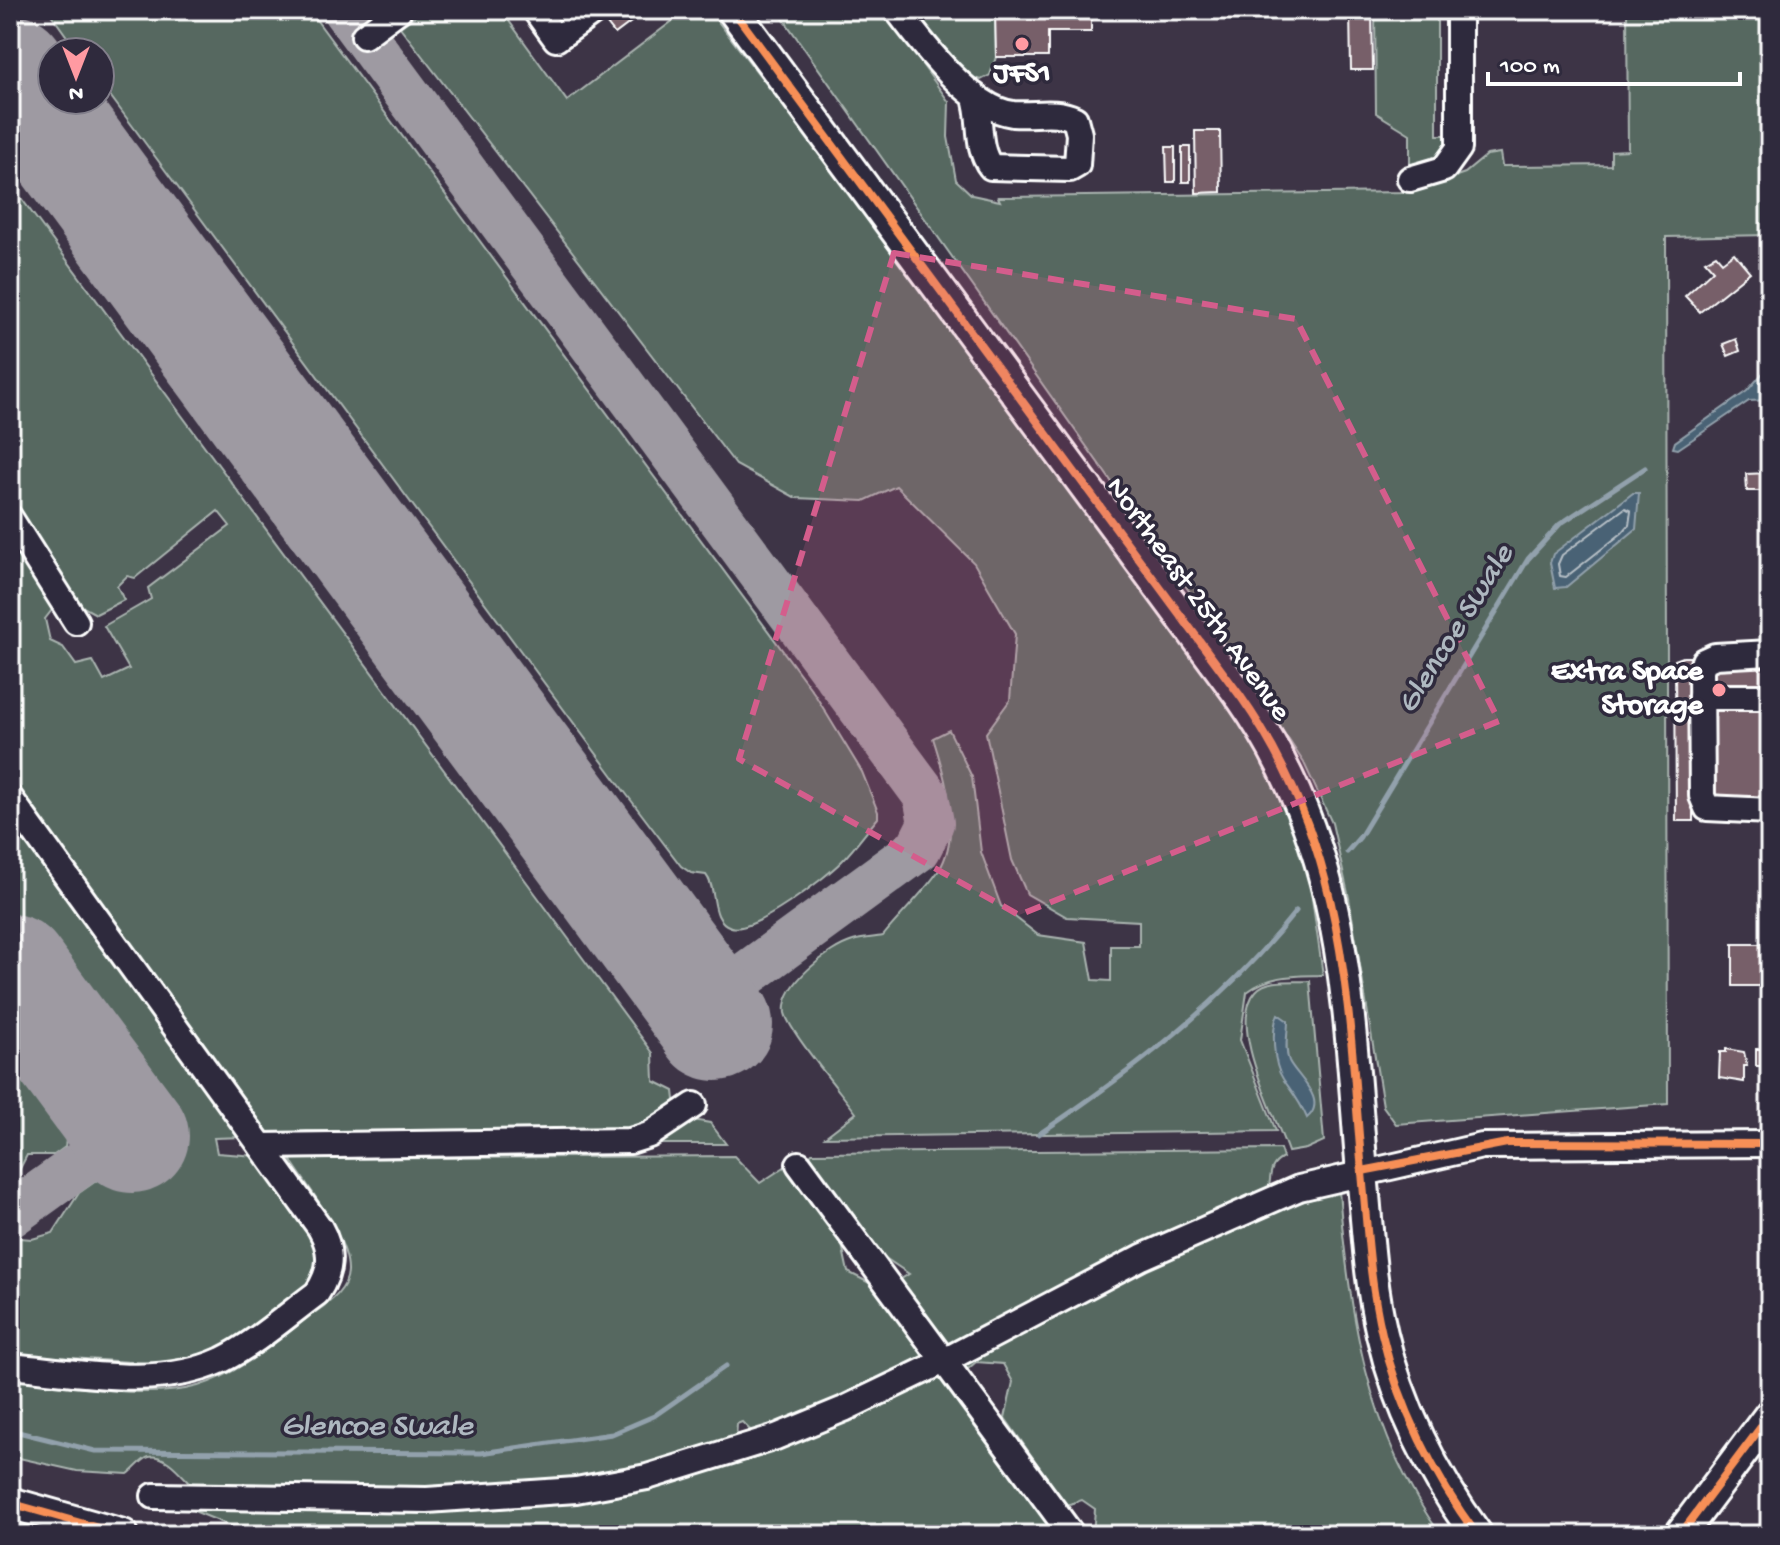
<svg xmlns="http://www.w3.org/2000/svg" width="1780" height="1545" font-family="'Gochi Hand',sans-serif">
<style>
.green{fill:#566861;stroke:#aab4b0;stroke-width:2}
.water{fill:#4a6274;stroke:#92a1ac;stroke-width:2}
.lines{fill:none;stroke-linecap:round;stroke-linejoin:round}
.shore{stroke:#b7c0c7;stroke-width:2}
.stream{stroke:#92a1ac;stroke-width:5}
.taxiway{stroke:#9e9aa2;stroke-width:46}
.runway{stroke:#9e9aa2;stroke-width:114}
.building{fill:#775e69;stroke:#fff;stroke-width:2}
.minor-casing{stroke:#fff;stroke-width:30}
.major-casing{stroke:#fff;stroke-width:36}
.minor{stroke:#2f2a3d;stroke-width:24}
.major{stroke:#2f2a3d;stroke-width:30}
.cycleway-casing{stroke:#2f2a3d;stroke-width:13}
.cycleway{stroke:#f78f57;stroke-width:8}
.marked{fill:#d45d8c;fill-opacity:0.2;stroke:#d45d8c;stroke-width:6;stroke-dasharray:16 10;stroke-linejoin:round}
.poi-dot{fill:#ff9aa2;stroke:#2f2a3d;stroke-width:3}
.labels{text-anchor:middle;dominant-baseline:central;stroke-width:7;stroke-linejoin:round;paint-order:stroke}
.poi-label{font-size:30px;font-weight:bold;fill:#fff;stroke:#2f2a3d}
.street-label{font-size:30px;fill:#fff;stroke:#2f2a3d}
.water-label{font-size:32px;font-style:italic;fill:#aeb8c0;stroke:#2f2a3d}
</style>
<rect width="100%" height="100%" fill="#3d3446"/>
<filter id="ink" filterUnits="userSpaceOnUse"><feTurbulence type="fractalNoise" baseFrequency=".0125" numOctaves="2"/><feDisplacementMap in="SourceGraphic" scale="16" xChannelSelector="R" yChannelSelector="G"/><feConvolveMatrix kernelMatrix="1 2 1 2 8 2 1 2 1" color-interpolation-filters="sRGB"/></filter>
<g filter="url(#ink)">
<g class="green">
<path d="M48,10H309L814,693L862,772L878,812V818C866,832 855,848 842,861C825,878 754,934 731,927C709,920 718,889 706,875L691,873L681,866L624,791L100,82V52H78Z"/>
<path d="M424,10H501L567,101L687,10H709L839,178L1228,700L1278,782L1308,870L1323,975C1296,976 1270,974 1247,992L1240,1040L1276,1131L825,1137L856,1113C842,1094 789,1031 785,1013C781,985 829,948 853,941C862,938 873,938 883,936C899,916 926,890 939,870C962,833 945,775 933,738L949,730L972,777L981,852L1001,906L1038,935L1086,942L1093,980L1111,981V946H1139V921L1067,917L1027,894L1012,860L986,733L1010,700L1015,634L974,563L896,486L864,501L796,498L736,465L400,27Z"/>
<path d="M777,10H883L949,102L948,137L956,180L972,195L1000,201L998,197L1410,192L1465,173L1487,155L1500,153L1502,166L1611,165V151L1628,150L1627,10H1770V235L1666,237L1668,1104L1396,1124L1383,1106L1349,898L1332,823L1304,763L1211,622Z"/>
<path d="M913,10H995L996,57L990,75L981,80C958,76 927,29 913,10Z"/>
<path d="M1375,10H1437V135H1453L1449,156L1410,169V134L1376,113Z"/>
<path d="M10,183L653,1053L654,1081L674,1091L676,1109L614,1138L307,1131L265,1135L10,781V540L55,606L45,619L50,641L63,647L76,665L93,661L104,681L129,669L104,626L151,599L148,588L230,526L218,511L135,578L127,576L117,586L124,600L96,614L72,601L10,502Z"/>
<path d="M10,810L244,1137L214,1138L217,1153L256,1156L312,1232L320,1252L318,1272L304,1290L213,1353L191,1359L161,1364L10,1354V1245L20,1238L32,1239L53,1233L79,1193L170,1129L157,1105L10,908Z"/>
<path d="M1310,981L1324,1141L1306,1149L1288,1152C1276,1116 1226,1024 1256,991C1267,978 1295,982 1310,981Z"/>
<path d="M10,1030L51,1085L52,1116L67,1132L65,1147L54,1155H27L10,1188Z"/>
<path d="M693,1120L710,1123L726,1144H650Z"/>
<path d="M1280,1149L1283,1158C1267,1166 1272,1177 1268,1192L933,1358L771,1432H752L742,1422L737,1424L736,1441L636,1472L440,1492L197,1490C185,1480 167,1452 149,1457C142,1459 135,1469 128,1474L77,1471L10,1456V1379C65,1384 145,1401 198,1386C237,1375 274,1343 306,1319C323,1306 347,1294 348,1271C349,1238 308,1188 290,1159L734,1156L760,1183L789,1164L840,1235L848,1272L883,1290L909,1274L872,1249L808,1158L812,1153Z"/>
<path d="M1339,1191C1349,1313 1367,1434 1441,1535H1093L1095,1509L1082,1500L1066,1505L1005,1418L1013,1382L1003,1364L976,1362L961,1375L1060,1535H253L189,1509L416,1510L724,1465L1069,1301L1281,1208Z"/>
</g>
<g class="water">
<path d="M1770,365V400L1749,401L1678,449L1673,448L1675,442L1747,391Z"/>
<path d="M1633,493H1639L1636,529L1566,587L1555,588L1550,563L1553,554Z"/>
<path d="M1278,1014L1288,1021C1288,1033 1284,1049 1289,1061C1296,1076 1329,1100 1307,1118C1300,1101 1292,1092 1283,1079C1273,1064 1271,1029 1278,1014Z"/>
</g>
<g class="lines">
<path class="shore" d="M1625,508L1631,511L1629,525L1622,533L1566,577L1560,576L1558,564L1562,555Z"/>
<g class="stream">
<path d="M1347,852L1360,837L1528,559L1560,524L1645,468"/>
<path d="M1039,1134C1133,1071 1225,1001 1296,911"/>
<path d="M10,1430L95,1451L481,1453L612,1434L654,1416L726,1366"/>
</g>
<g class="taxiway">
<path d="M345,10L926,796L931,823L918,849L703,1006"/>
<path d="M10,1215L128,1130"/>
</g>
<g class="runway">
<path d="M10,70L716,1024"/>
<path d="M10,971L132,1136"/>
</g>
</g>
<g class="building">
<path d="M596,10H647L615,34Z"/>
<path d="M995,10H1091V32H1048V57H996Z"/>
<path d="M1350,10H1372L1373,70H1351Z"/>
<path d="M1195,131H1220L1221,192L1196,193Z"/>
<path d="M1166,147H1175V182H1167Z"/>
<rect x="1182" y="147" width="8" height="35"/>
<path d="M1734,253L1750,272L1700,312L1685,296L1713,270L1705,261L1716,255L1722,262Z"/>
<path d="M1736,339L1740,351L1728,356L1723,344Z"/>
<path d="M1769,473V491H1747L1746,474Z"/>
<path d="M1683,657H1693V821H1676L1675,660Z"/>
<rect x="1713" y="665" width="57" height="23"/>
<path d="M1718,707H1770V800L1718,801V796H1714V711H1718Z"/>
<rect x="1733" y="944" width="37" height="42"/>
<path d="M1726,1049L1744,1052L1747,1066H1744V1082L1719,1078L1720,1052H1726Z"/>
<rect x="1756" y="1049" width="12" height="17"/>
</g>
<g class="lines">
<g class="minor-casing">
<g id="minor">
<path d="M535,10L556,39L596,10"/>
<path d="M897,10C921,42 971,109 1013,114C1034,116 1055,109 1075,119L1079,134L1077,165L1070,169L991,167C975,146 983,118 974,95"/>
<path d="M364,36L399,10"/>
<path d="M1410,179L1444,169L1459,148V10"/>
<path d="M10,518L76,622"/>
<path d="M1770,653L1715,656L1704,661L1701,670L1702,796L1707,808L1770,811"/>
<path d="M1701,697H1770"/>
<path d="M10,798L320,1228C333,1251 332,1271 317,1293C287,1315 256,1343 222,1360C157,1390 78,1372 10,1366"/>
<path d="M261,1146L630,1141L649,1135L694,1105"/>
<path d="M799,1164L1072,1535"/>
<path d="M154,1496L427,1500L576,1490L647,1477L776,1437L844,1409L944,1361L1142,1257L1299,1188L1482,1146L1770,1144"/>
</g>
</g>
<g class="major-casing">
<g id="major">
<path d="M733,10L1241,697C1352,855 1347,1012 1364,1195C1368,1241 1371,1288 1382,1334C1398,1404 1434,1477 1477,1535"/>
<path d="M10,1503L123,1535"/>
<path d="M1680,1535L1770,1415"/>
</g>
</g>
<use href="#minor" class="minor"/>
<use href="#major" class="major"/>
<g class="cycleway-casing">
<g id="cycleway">
<path d="M733,10L1241,697C1352,855 1347,1012 1364,1195C1368,1241 1371,1288 1382,1334C1398,1404 1434,1477 1477,1535"/>
<path d="M1362,1171L1507,1143L1770,1144"/>
<path d="M10,1503L123,1535"/>
<path d="M1680,1535L1770,1415"/>
</g>
</g>
<use href="#cycleway" class="cycleway"/>
</g>
</g>
<path class="marked" d="M894,253L1296,319L1499,721L1019,915L739,759Z"/>
<g class="poi-dot">
<circle cx="1022" cy="44" r="8"/>
<circle cx="1719" cy="690" r="8"/>
</g>
<g class="labels">
<g class="poi-label">
<text x="1022" y="75">JFS1</text>
<text x="1703" y="673" text-anchor="end">Extra Space<tspan x="1703" dy="34">Storage</tspan></text>
</g>
<g class="street-label">
<text transform="translate(1197 600) rotate(54)">Northeast 25th Avenue</text>
</g>
<g class="water-label">
<text transform="translate(1457 630) rotate(-58)">Glencoe Swale</text>
<text x="377" y="1428">Glencoe Swale</text>
</g>
</g>
<rect width="1780" height="1545" fill="none" stroke="#2f2a3d" stroke-width="40"/>
<rect x="20" y="20" width="1740" height="1505" fill="none" stroke="#fff" stroke-width="3" filter="url(#ink)"/>
<g transform="translate(76 76) rotate(180)"><circle r="38" fill="#2f2a3d" stroke="#827f8b" stroke-width="2"/>
<path d="M0-6L14 30L0 20L-14 30Z" fill="#ff9aa2"/>
<text y="-12" font-size="22" font-weight="bold" text-anchor="middle" fill="#ffffff">N</text>
</g>
<path d="M1488 72v12h252v-12" fill="none" stroke="#ffffff" stroke-width="4"/>
<text x="1500" y="72" font-size="24" fill="#ffffff" stroke="#2f2a3d" stroke-width="6" paint-order="stroke">100 m</text>
</svg>
